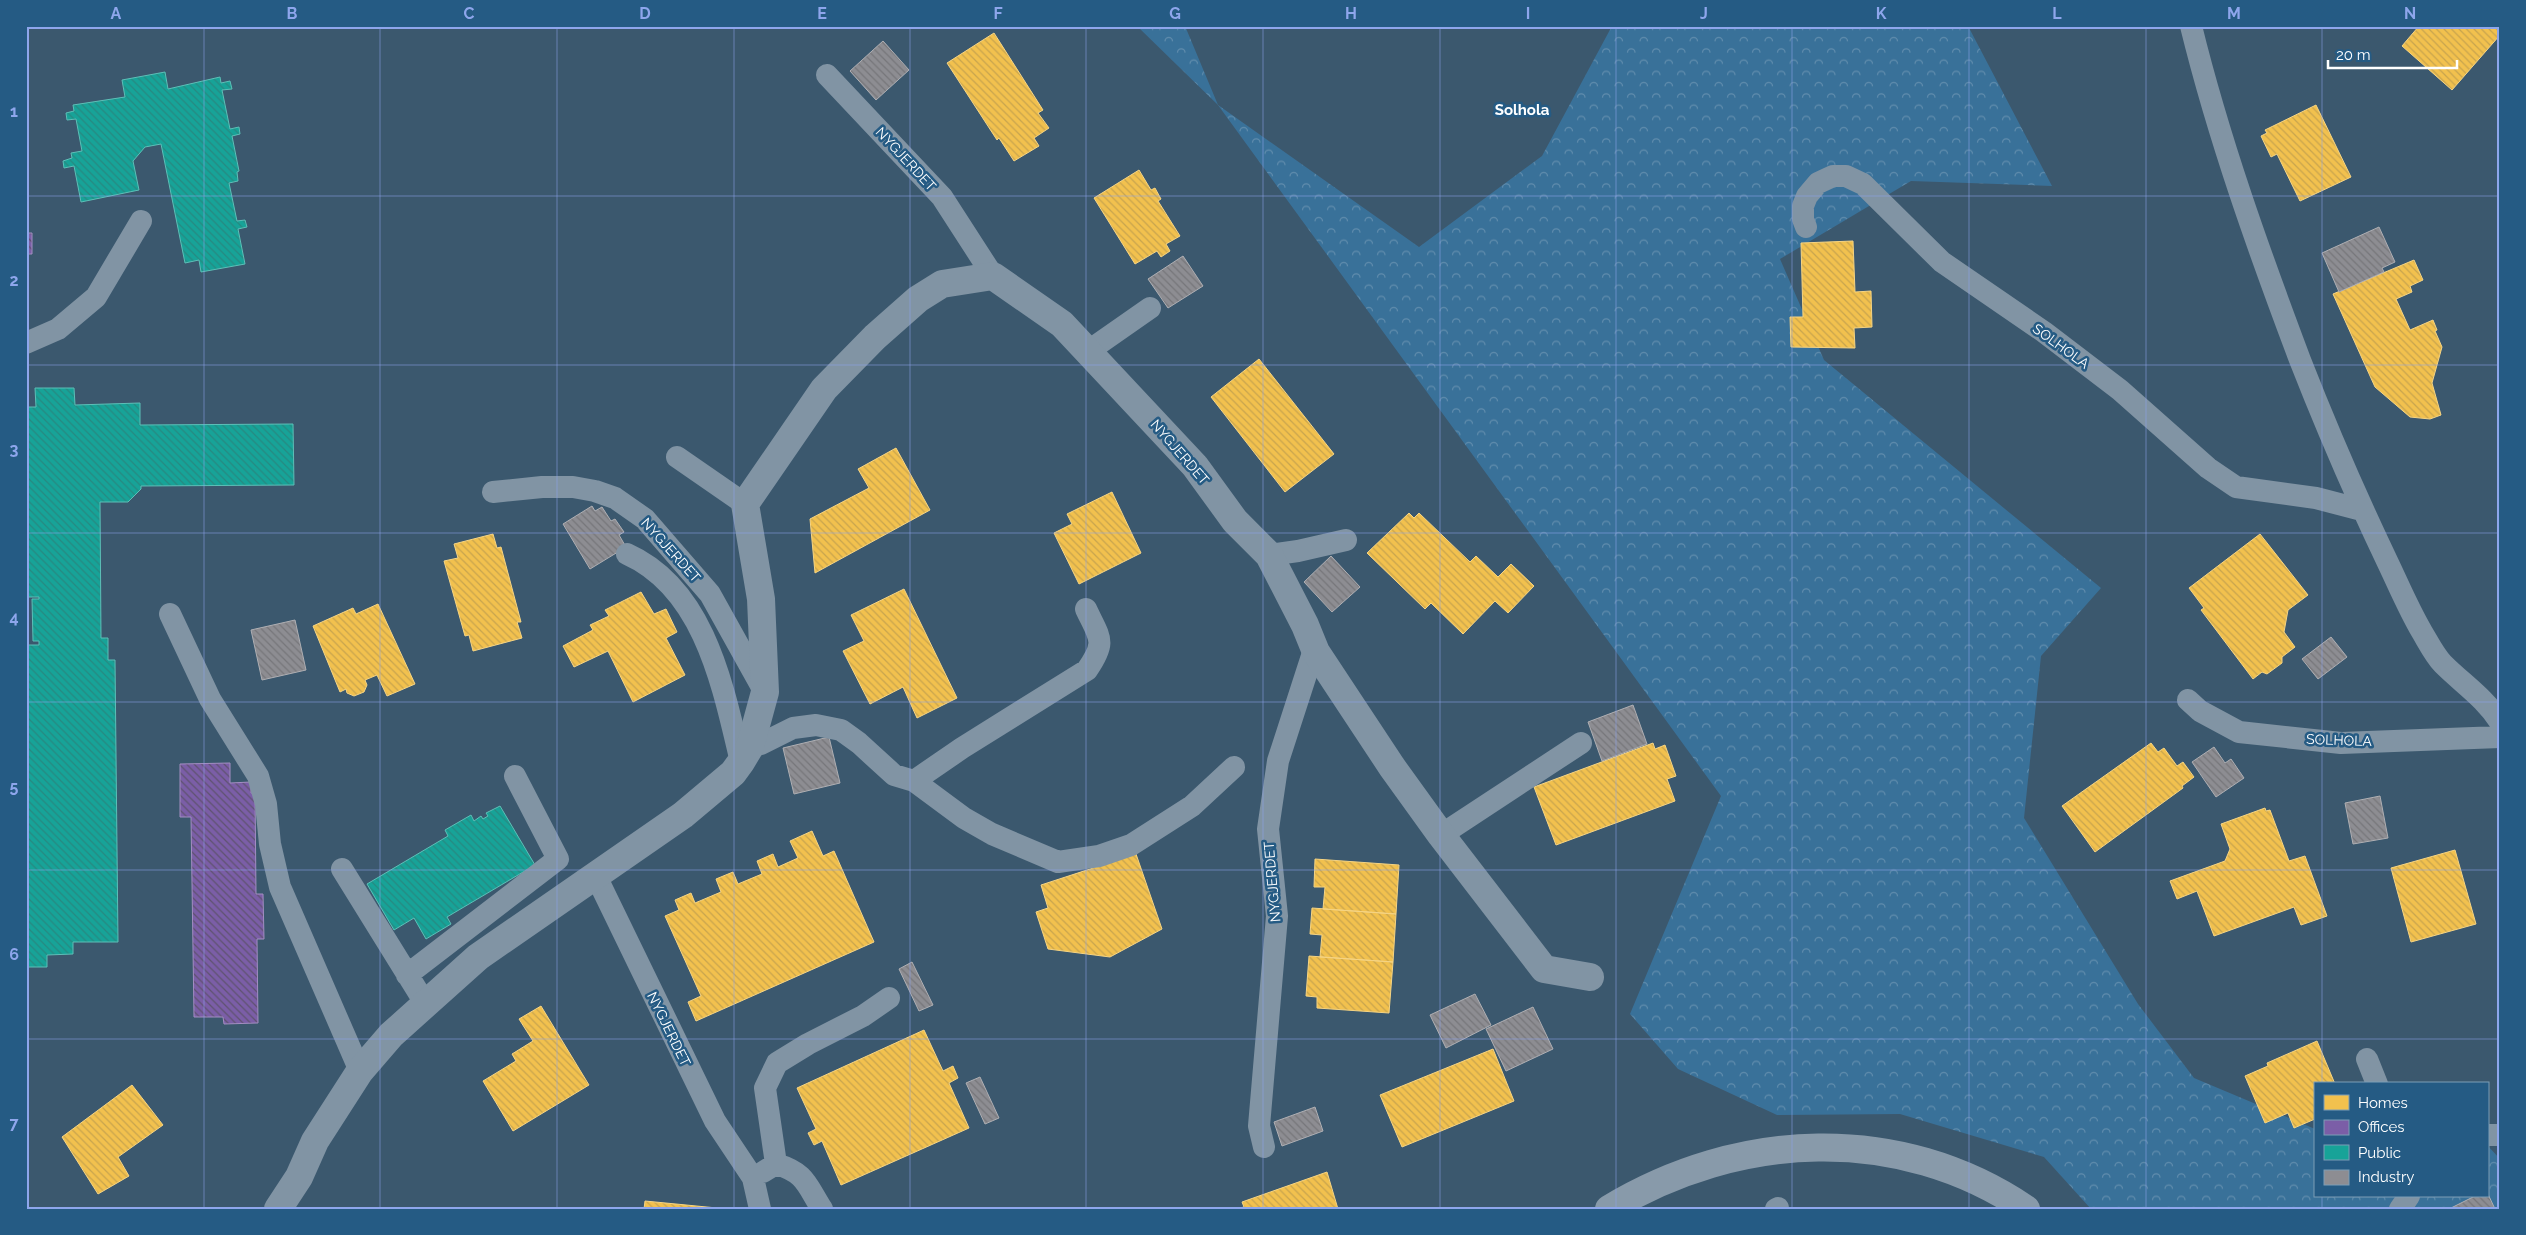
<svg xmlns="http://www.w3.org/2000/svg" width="2526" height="1235" font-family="Raleway,sans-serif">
	<defs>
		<pattern id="forest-crowns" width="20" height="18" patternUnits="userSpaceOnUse" patternTransform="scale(1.25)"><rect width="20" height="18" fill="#397199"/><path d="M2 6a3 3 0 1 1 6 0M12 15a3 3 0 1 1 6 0" fill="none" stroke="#618dad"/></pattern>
		<pattern id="homes-back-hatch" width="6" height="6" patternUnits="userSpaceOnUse" patternTransform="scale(1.25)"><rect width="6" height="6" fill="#f2c14e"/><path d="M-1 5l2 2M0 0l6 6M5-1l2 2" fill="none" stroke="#c8a44e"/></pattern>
		<pattern id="offices-back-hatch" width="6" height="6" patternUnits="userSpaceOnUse" patternTransform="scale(1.25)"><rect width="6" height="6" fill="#7b5ea7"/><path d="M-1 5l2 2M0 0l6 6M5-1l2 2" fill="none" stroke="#5f5370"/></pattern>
		<pattern id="public-back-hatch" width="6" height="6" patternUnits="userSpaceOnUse" patternTransform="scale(1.25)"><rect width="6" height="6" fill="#17a398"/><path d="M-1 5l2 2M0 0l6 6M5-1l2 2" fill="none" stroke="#278981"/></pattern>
		<pattern id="industry-back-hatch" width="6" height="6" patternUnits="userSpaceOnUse" patternTransform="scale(1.25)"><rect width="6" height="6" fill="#8d8d92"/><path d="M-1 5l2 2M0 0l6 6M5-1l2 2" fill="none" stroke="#76767a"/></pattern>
	</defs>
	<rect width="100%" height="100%" fill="#3b586e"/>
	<path fill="url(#forest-crowns)" d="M1137 26H1185L1218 105 1419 247 1542 156 1612 26H1968L2052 186 1911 181 1780 259 1824 360 2101 588 2041 656 2024 818 2138 1004 2194 1078 2315 1129V1196H2487V1145L2500 1159V1209H2091L2044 1157 1900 1114 1777 1115 1678 1069 1630 1014 1721 796 1218 105Z"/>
	<path fill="url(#homes-back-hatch)" stroke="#f6d483" d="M2419 26H2500V35L2452 90 2402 46Z
		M994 33 1043 110 1038 113 1049 128 1034 138 1039 146 1014 161 999 138 997 140 947 63Z
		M2316 105 2351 177 2300 201 2277 154 2271 157 2261 136 2267 133 2265 130Z
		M1139 170 1151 190 1155 188 1161 199 1158 201 1180 236 1166 244 1170 251 1161 257 1157 251 1135 264 1094 198Z
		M1853 241 1855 292 1871 291 1872 327 1854 328 1855 348 1791 347 1790 317H1803L1801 243Z
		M2414 260 2423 280 2410 286 2412 292 2396 299 2410 330 2433 320 2437 330 2435 331 2442 347 2432 383 2441 415 2430 419 2410 417 2375 387 2333 294Z
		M1259 359 1334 454 1285 492 1211 397Z
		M896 448 930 510 815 573 810 519 869 488 858 469Z
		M1112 492 1141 553 1079 584 1054 533 1072 524 1067 514Z
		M1409 513 1414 518 1419 513 1470 562 1476 556 1498 577 1511 564 1534 586 1508 613 1495 601 1463 634 1431 603 1425 609 1367 553Z
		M493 534 497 548 501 547 521 622H517L522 638 473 651 469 635 465 636 444 561 458 558 454 544Z
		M2260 534 2308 595 2288 610 2284 632 2295 647 2282 657V663L2267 674 2262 672 2253 679 2201 610 2204 608 2189 588Z
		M904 589 957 698 917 718 903 687 870 704 843 651 864 641 851 615Z
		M641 592 654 614 666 609 677 632 666 638 685 675 633 702 608 651 574 667 563 646 593 630 590 625 609 616 605 610Z
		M378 604 415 684 387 696 377 675 365 680 367 685 364 692 354 696 347 693 346 689 340 692 313 626 353 608 356 614Z
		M1653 743 1655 749 1665 745 1676 776 1667 779 1675 801 1556 845 1534 787Z
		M2151 743 2158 752 2164 748 2177 766 2183 762 2194 777 2182 786 2183 788 2095 852 2062 806Z
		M2265 808 2266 811 2270 810 2289 861 2305 856 2327 916 2301 925 2294 907 2214 936 2197 891 2177 899 2170 881 2225 861 2230 849 2221 824Z
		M812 831 823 856 834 851 874 942 696 1021 688 1002 701 996 665 916 679 910 675 900 691 893 695 903 721 892 716 879 733 872 738 884 762 874 757 861 773 854 778 867 798 858 790 841Z
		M2455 850 2476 924 2411 942 2391 868Z
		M1136 854 1162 929 1110 957 1048 949 1036 912 1048 908 1041 885Z
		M1315 859 1399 865 1396 914 1323 909 1325 887H1314Z
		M1312 908 1396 914 1393 962 1320 957 1322 935 1310 934Z
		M1309 956 1393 962 1389 1013 1317 1008V997L1306 996Z
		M541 1006 589 1085 513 1131 483 1081 516 1061 512 1054 533 1041 519 1019Z
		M924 1030 943 1071 953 1066 958 1078 949 1083 969 1128 841 1185 822 1141 814 1145 808 1133 816 1129 797 1088Z
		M2317 1041 2335 1084H2315V1119L2294 1128 2288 1113 2265 1123 2245 1076 2268 1066 2267 1063Z
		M1493 1049 1514 1101 1402 1147 1380 1095Z
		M132 1085 163 1125 118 1157 129 1176 98 1194 62 1137Z
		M1327 1172 1338 1209H1236L1244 1207 1242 1202Z
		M645 1201 717 1208 644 1209Z"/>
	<path fill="url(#offices-back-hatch)" stroke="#a38ec1" d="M26 233H32V254H26Z
		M230 763V783L251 782V793H255L256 894H263L264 939H257L258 1023 224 1024 223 1017H194L191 817H180V764Z"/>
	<path fill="url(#public-back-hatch)" stroke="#5dbfb7" d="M165 72 168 89 220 77 221 83 230 81 232 89 222 90 230 129 239 127 240 134 232 136 239 171 237 172 238 181 229 183 237 221 245 220 247 227 238 229 245 264 201 272 199 260 185 263 161 144 145 147 133 161 139 190 81 202 74 166 64 168 63 161 72 158 71 153 82 151 76 119 67 120 66 113 74 111 73 105 125 97 122 80Z
		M35 388H74L75 405 140 403V425L293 424 294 485 141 486V489L128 502H100L101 638H108V660H115L118 942H73V954L47 955V967H26V645H39V641H33L32 599H39V597H26V407H36Z
		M500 806 535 865 447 917 451 924 426 939 414 918 394 930 367 884 448 836 445 830 471 815 474 821 481 816 483 819 488 816 486 813Z"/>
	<path fill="url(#industry-back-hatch)" stroke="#afafb3" d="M883 41 909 70 876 100 850 71Z
		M2379 227 2395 262 2382 268 2384 272 2339 292 2322 253Z
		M1183 256 1203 286 1168 308 1148 279Z
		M592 506 595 511 602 507 611 521 615 519 624 532 619 535 626 547 590 569 563 524Z
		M1331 556 1360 587 1332 612 1304 582Z
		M295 620 306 670 262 680 251 630Z
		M2331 637 2347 657 2318 679 2302 659Z
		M1633 705 1647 744 1602 761 1588 722Z
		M829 737 840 783 794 794 783 748Z
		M2214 747 2225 763 2231 759 2244 778 2216 797 2192 762Z
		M2380 796 2388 838 2353 844 2345 803Z
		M912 962 933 1005 919 1011 899 969Z
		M1475 994 1491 1025 1446 1048 1430 1015Z
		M1533 1007 1553 1049 1506 1071 1486 1029Z
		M980 1077 999 1118 985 1124 966 1083Z
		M1315 1107 1323 1131 1282 1146 1274 1122Z
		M2487 1192 2495 1209H2449L2475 1196H2487Z"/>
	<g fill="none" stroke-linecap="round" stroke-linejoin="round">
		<path stroke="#8194a4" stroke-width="22" d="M2191 26C2219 140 2259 251 2300 360 2327 429 2356 496 2388 563 2399 586 2409 610 2422 632 2428 642 2435 656 2443 664 2463 684 2485 698 2500 722
			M827 75 942 197 993 276
			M1806 227 1803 219V206L1807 196 1818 183 1833 176H1846L1863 184 1942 262 2044 332 2120 390 2208 468 2236 487 2316 498 2362 510
			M26 343 58 329 96 297 141 221
			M1087 352 1150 308
			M677 457 745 504
			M493 492 542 487H573L595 491 615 498 645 519 710 594 764 691
			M627 554C705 589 723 687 741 762
			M1269 555 1298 551 1346 540
			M170 614 210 699 258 776 266 804 270 844 280 887 360 1071
			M2188 700 2200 711 2239 732 2341 743 2500 737
			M750 747 761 744 793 728 816 725 841 730 859 743 894 775 914 781 964 818 992 834 1058 862 1099 856 1131 845 1192 806 1234 767
			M914 781 962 748 1087 670C1107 641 1100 639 1086 609
			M1441 835 1581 743
			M342 869 425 1003
			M595 874 715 1121 753 1178 760 1209
			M407 975 558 859 515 776
			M2367 1059 2377 1084
			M2487 1135H2500
			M1264 1147 1259 1126 1277 916 1268 829 1278 761 1312 656 1316 652
			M776 1164 765 1088 777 1063 808 1044 863 1016 889 998
			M763 1172 776 1164C806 1173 806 1184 822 1209
			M1776 1209 1778 1208
			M2400 1209 2409 1196"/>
		<path stroke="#8194a4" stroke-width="28" d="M278 1209 299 1177 315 1141 360 1071 391 1035 478 957 683 815 733 773 741 762 750 747 765 692 761 599 745 504 824 389 875 337 918 299 942 284 993 276 1062 324 1195 466 1235 521 1269 555 1305 625 1316 652 1392 767 1441 835 1544 969 1590 977"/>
		<path stroke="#889aaa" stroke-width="28" d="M1609 1209C1738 1131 1899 1123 2026 1209"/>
	</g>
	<path fill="none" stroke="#8ea6ec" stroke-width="1" stroke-opacity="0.55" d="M204 26V1209M380 26V1209M557 26V1209M734 26V1209M910 26V1209M1086 26V1209M1263 26V1209M1440 26V1209M1616 26V1209M1792 26V1209M1969 26V1209M2146 26V1209M2322 26V1084M26 196H2500M26 365H2500M26 533H2500M26 702H2500M26 870H2500M26 1039H2500M2322 1196V1209"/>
	<g text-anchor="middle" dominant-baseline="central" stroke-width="5" stroke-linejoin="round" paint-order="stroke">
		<g font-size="14" fill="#fff" stroke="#255b84">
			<text transform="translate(906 159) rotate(47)">NYGJERDET</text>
			<text transform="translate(2061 346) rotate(36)">SOLHOLA</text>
			<text transform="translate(1180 452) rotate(49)">NYGJERDET</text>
			<text transform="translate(671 550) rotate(48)">NYGJERDET</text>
			<text transform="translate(2339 740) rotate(2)">SOLHOLA</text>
			<text transform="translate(1272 882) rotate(-95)">NYGJERDET</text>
			<text transform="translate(669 1029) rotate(64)">NYGJERDET</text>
		</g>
		<g font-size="15" font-weight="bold" fill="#fff" stroke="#255b84">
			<text x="1522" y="110">Solhola</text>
		</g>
	</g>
	<rect width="2526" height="1235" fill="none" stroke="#255b84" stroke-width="55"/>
	<rect x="2314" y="1082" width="175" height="115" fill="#255b84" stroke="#7c9db5"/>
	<rect x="2324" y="1095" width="25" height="15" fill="#f2c14e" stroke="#7c9db5"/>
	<text x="2358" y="1108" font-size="15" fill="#ffffff">Homes</text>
	<rect x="2324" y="1120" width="25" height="15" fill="#7b5ea7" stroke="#7c9db5"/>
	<text x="2358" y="1132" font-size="15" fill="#ffffff">Offices</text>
	<rect x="2324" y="1145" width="25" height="15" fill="#17a398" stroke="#7c9db5"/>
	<text x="2358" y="1158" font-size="15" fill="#ffffff">Public</text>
	<rect x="2324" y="1170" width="25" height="15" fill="#8d8d92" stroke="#7c9db5"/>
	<text x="2358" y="1182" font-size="15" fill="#ffffff">Industry</text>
	<path d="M2328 60v8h129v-8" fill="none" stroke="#ffffff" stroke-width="2.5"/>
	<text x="2336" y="60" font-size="15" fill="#ffffff" stroke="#255b84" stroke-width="4" paint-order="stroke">20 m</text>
	<rect x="28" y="28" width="2470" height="1180" fill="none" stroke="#8ea6ec" stroke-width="2"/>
	<g font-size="16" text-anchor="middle" font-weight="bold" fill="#8ea6ec">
		<text x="116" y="19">A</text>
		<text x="292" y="19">B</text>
		<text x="469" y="19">C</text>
		<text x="645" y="19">D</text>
		<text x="822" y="19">E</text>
		<text x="998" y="19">F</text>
		<text x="1175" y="19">G</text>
		<text x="1351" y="19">H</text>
		<text x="1528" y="19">I</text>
		<text x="1704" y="19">J</text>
		<text x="1881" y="19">K</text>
		<text x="2057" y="19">L</text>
		<text x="2234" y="19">M</text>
		<text x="2410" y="19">N</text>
		<text x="14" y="117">1</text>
		<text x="14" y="286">2</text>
		<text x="14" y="455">3</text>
		<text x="14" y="623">4</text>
		<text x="14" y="792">5</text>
		<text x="14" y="960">6</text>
		<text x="14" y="1129">7</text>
	</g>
</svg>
